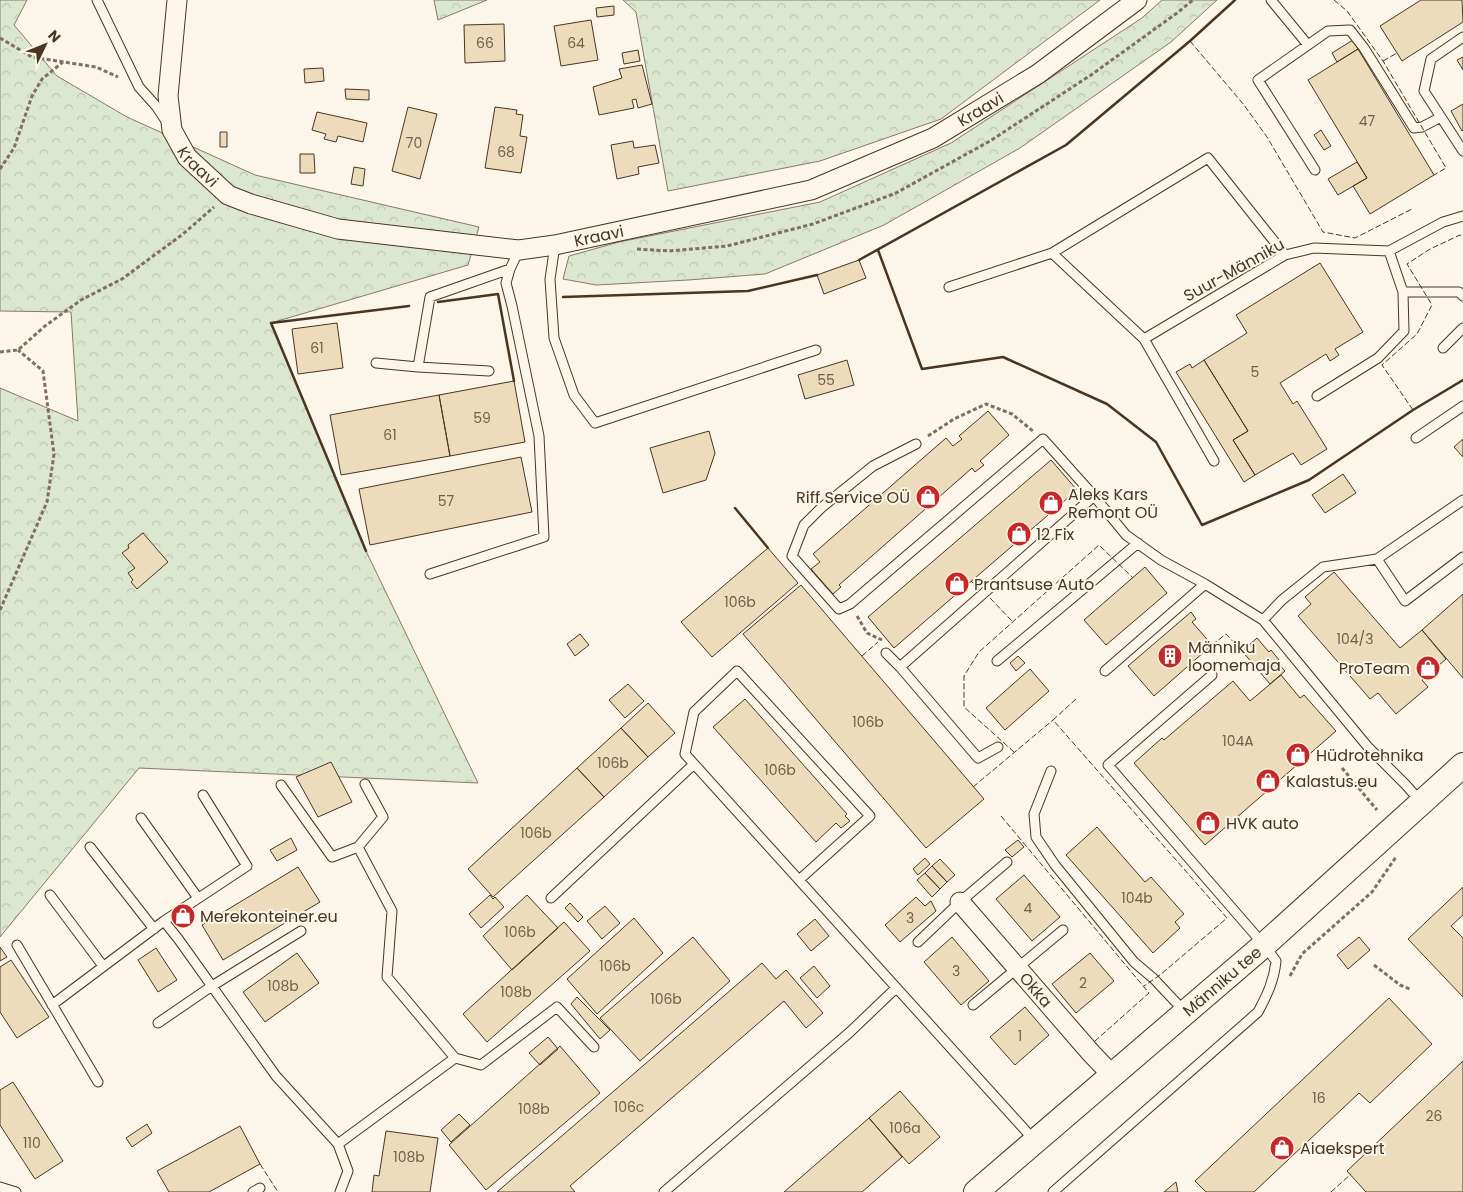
<svg xmlns="http://www.w3.org/2000/svg" width="1463" height="1192" font-family="Poppins,sans-serif">
	<defs>
		<pattern id="forest-crowns" width="20" height="18" patternUnits="userSpaceOnUse" patternTransform="scale(1.25)"><rect width="20" height="18" fill="#dce7d0"/><path d="M2 6a3 3 0 1 1 6 0M12 15a3 3 0 1 1 6 0" fill="none" stroke="#bec7b2"/></pattern>
	</defs>
	<rect width="100%" height="100%" fill="#fbf6e9"/>
	<path fill="url(#forest-crowns)" stroke="#887966" d="M0 0H27L14 25 57 76 127 117 255 175 479 227 468 265 271 323 366 551 478 783 139 768 0 937V388L78 421 71 312 0 311Z
		M434 0H487L438 20Z
		M623 0H1100L941 119 820 161 668 191 636 12Z
		M1162 0H1217L1171 42 1020 148 884 225 765 274 688 280 596 285 563 279 569 256 619 242 820 202 951 143 1142 18Z"/>
	<path fill="#ecdcbc" stroke="#4a3520" d="M1421 0H1462L1463 22 1402 61 1380 26Z
		M614 6V15L597 17 596 8Z
		M591 20 598 60 561 66 554 26Z
		M504 24 505 61 465 63 464 25Z
		M1353 40 1358 49 1337 62 1332 53Z
		M1358 49 1434 175 1370 214 1353 186 1367 178 1308 80Z
		M638 50 640 61 624 64 622 53Z
		M1463 57V70L1457 60Z
		M642 65 652 104 638 108 636 99 632 100 634 108 599 115 593 87 622 78 619 69Z
		M323 68 324 81 305 83 304 69Z
		M345 89 369 90V100L346 99Z
		M1463 104V130L1462 131 1451 111Z
		M408 107 437 114 420 179 392 171Z
		M495 107 517 110 516 114 523 115 520 136 527 137 521 173 485 168Z
		M317 112 367 123 363 142 338 136 336 142 324 139 326 134 312 130Z
		M1321 130 1331 146 1324 150 1314 135Z
		M220 132H227V147H220Z
		M633 141 634 148 655 145 659 163 638 167 639 174 617 179 611 145Z
		M300 154H314L315 173H300Z
		M1357 162 1367 178 1338 195 1328 179Z
		M354 167 365 169 363 186 351 184Z
		M859 260 866 278 824 294 817 275Z
		M1320 263 1363 332 1335 349 1339 355 1330 361 1326 354 1280 383 1293 404 1297 401 1327 449 1301 465 1293 453 1255 475 1233 440 1248 431 1204 360 1247 333 1236 315Z
		M337 323 343 368 298 374 292 329Z
		M847 360 854 385 805 399 798 375Z
		M1204 360 1248 431 1233 440 1255 475 1244 482 1176 372 1190 364 1192 368Z
		M514 381 525 442 450 456 439 395Z
		M439 395 450 456 341 475 330 415Z
		M988 411 1009 435 980 461 984 465 975 472 972 468 839 585 841 587 833 594 811 569 820 562 813 554 946 438 953 446 962 439 959 436Z
		M709 431 715 453 706 480 663 493 650 448Z
		M1463 439V457L1454 447Z
		M521 457 532 512 370 545 359 489Z
		M1051 460 1077 490 894 648 868 617Z
		M1343 474 1356 493 1325 513 1312 495Z
		M143 533 168 562 137 589 131 582 133 580 128 573 135 568 122 553 129 548 128 545Z
		M768 548 798 583 712 657 681 622Z
		M1145 567 1167 593 1106 645 1084 620Z
		M1334 572 1400 648 1422 630 1446 659 1422 680 1428 687 1396 714 1378 693 1370 699 1298 616 1311 604 1305 597Z
		M801 585 984 799 926 848 743 634Z
		M1463 594V678L1422 630Z
		M1191 612 1196 619 1192 622 1212 645 1154 696 1128 666Z
		M580 634 589 645 575 656 567 644Z
		M1257 638 1269 652 1271 650 1279 660 1277 662 1285 671 1270 684 1242 651Z
		M1018 656 1025 663 1016 671 1010 663Z
		M1030 669 1049 691 1005 730 986 708Z
		M1281 675 1300 698 1304 695 1336 731 1205 845 1134 763 1162 738 1164 740 1233 681 1250 701Z
		M628 684 644 701 625 718 609 700Z
		M745 699 847 814 845 816 850 821 841 828 836 823 816 842 713 727Z
		M648 703 675 733 648 757 621 728Z
		M621 728 648 757 604 797 577 768Z
		M331 762 352 802 318 817 296 777Z
		M577 768 604 797 493 897 468 869Z
		M1097 827 1145 882 1151 877 1184 914 1175 922 1180 928 1153 953 1066 855Z
		M291 838 297 850 277 861 270 850Z
		M1018 840 1024 847 1012 857 1005 850Z
		M925 858 930 864 918 875 913 869Z
		M940 859 955 875 947 882 932 866Z
		M932 866 947 882 940 889 925 873Z
		M298 867 320 902 223 960 202 925Z
		M925 873 940 889 932 897 917 880Z
		M1024 875 1060 917 1032 941 996 899Z
		M1463 887V915L1451 926 1463 938V997L1408 939Z
		M490 895 493 899 495 897 504 907 481 928 469 914Z
		M527 895 558 928 512 970 483 936Z
		M916 897 925 906 931 901 936 911 900 942 885 925Z
		M570 903 583 917 578 922 565 908Z
		M605 906 620 923 602 939 587 921Z
		M634 918 663 953 597 1014 567 979Z
		M815 919 829 936 811 951 797 934Z
		M564 922 590 951 487 1042 463 1014Z
		M693 937 730 981 640 1061 600 1018Z
		M952 937 989 981 961 1005 924 962Z
		M1359 937 1370 950 1348 969 1337 955Z
		M0 947 7 957 0 961Z
		M156 948 177 980 158 992 138 960Z
		M297 953 319 983 265 1022 243 992Z
		M1090 953 1114 981 1076 1013 1052 984Z
		M11 960 49 1017 17 1038 0 1012V967Z
		M762 963 776 979 786 970 823 1013 806 1028 784 1001 570 1186 575 1192H497Z
		M814 966 830 986 817 998 800 978Z
		M577 997 610 1030 600 1039 571 1004Z
		M1389 998 1432 1044 1370 1103 1359 1093 1254 1192H1206L1195 1181Z
		M1025 1007 1049 1035 1015 1065 990 1037Z
		M548 1037 558 1049 540 1065 529 1053Z
		M560 1046 600 1093 486 1190 449 1145Z
		M1463 1061V1192H1366L1347 1171Z
		M13 1082 63 1161 35 1179 0 1125V1090Z
		M900 1091 940 1137 909 1164 869 1118Z
		M459 1114 470 1125 451 1142 441 1130Z
		M869 1118 902 1157 862 1192H784Z
		M147 1124 152 1133 132 1147 126 1138Z
		M240 1126 260 1164 209 1192H169L157 1171Z
		M386 1131 438 1138 430 1192H372L374 1175 379 1176Z
		M1176 1182 1178 1192H1164Z"/>
	<g fill="none" stroke-linecap="round" stroke-linejoin="round">
		<defs>
			<path id="service" d="M97 0 139 87 156 106 166 121
				M1271 0 1308 45
				M1463 37 1431 59 1424 91 1463 151
				M1315 170 1258 80 1328 31 1350 30 1364 48 1414 128 1422 127 1441 117
				M555 245 550 279 554 338 574 395 595 423 816 350
				M1052 253 1144 339 1285 255 1314 248 1389 251 1443 222 1463 216
				M949 287 1052 253 1208 158 1285 255
				M1403 292H1459L1463 296
				M1144 339 1214 461
				M1443 348 1463 328
				M376 363 418 367 489 371
				M418 367 430 297 510 269
				M1317 396 1378 358 1404 331 1403 292 1389 251
				M1416 438 1463 406
				M916 444 873 466 821 508 804 525 792 556 839 609 850 604 1043 439 1094 496
				M1377 559 1405 601 1463 557
				M430 574 544 537 539 436 512 306 506 283 510 269 519 250
				M1263 620 1282 600 1323 567 1377 559 1463 500
				M886 653 900 667 978 758 998 747
				M997 661 1138 543
				M900 667 1094 496 1126 535 1161 560 1205 584 1263 620 1368 747 1405 784 1422 803
				M1105 671 1205 584
				M1051 771 1034 814 1036 837 1055 865 1134 962 1154 979 1185 1012
				M281 785 332 857 358 847 383 817 365 784
				M141 818 198 898
				M90 847 154 929
				M799 880 870 816 737 671 694 712 685 754 1035 1141
				M50 895 103 966
				M551 898 694 764
				M164 921 179 940 276 1076 338 1144 348 1171 340 1192
				M918 942 960 902 1007 862
				M17 945 98 1082
				M52 1005 164 921 247 866 203 795
				M973 1005 1063 930
				M158 1023 212 986 301 931
				M455 1058 481 1065 557 1007 594 1047
				M338 1144 455 1058 387 977 392 911 358 847
				M0 1187 16 1192
				M253 1192 260 1188
				M664 1192 850 1032 896 988
				M1053 1192 1258 1012C1267 995 1274 981 1276 961L1264 945 1108 765 1212 675"/>
			<g id="minor">
				<path id="s1" d="M177 0 168 96 172 130 187 157 228 195 251 204 338 229 519 250 555 245 811 190 933 138 1038 74 1137 0"/>
				<path id="s2" d="M960 902 1091 1053 1112 1075"/>
			</g>
			<g id="tertiary">
				<path id="s3" d="M976 1192 1264 945 1463 765"/>
			</g>
		</defs>
		<use href="#service" stroke="#4a3520" stroke-width="11"/>
		<use href="#minor" stroke="#4a3520" stroke-width="21"/>
		<use href="#tertiary" stroke="#4a3520" stroke-width="26"/>
		<path stroke="#7f6f5c" stroke-width="3" stroke-dasharray="4 2.5" stroke-linecap="butt" d="M0 38 32 57 96 67 118 77
			M0 169 14 148 32 96 42 79 63 62
			M637 249 669 251 727 246 813 224 896 193 990 141 1091 75 1177 13 1193 0
			M0 352 18 350 45 326 81 300 122 279 183 234 214 207
			M928 436 954 419 986 404 1012 414 1033 431
			M0 610 47 502 54 454 43 371 18 350
			M857 616 867 633 882 640
			M1342 768 1377 810
			M1374 965 1400 985 1410 989
			M1290 976 1302 954 1372 892 1396 857"/>
		<use href="#service" stroke="#fbf6e9" stroke-width="9"/>
		<use href="#minor" stroke="#fbf6e9" stroke-width="19"/>
		<use href="#tertiary" stroke="#fbf6e9" stroke-width="24"/>
		<path stroke="#4a3520" stroke-width="1" stroke-dasharray="6 2.5" stroke-linecap="butt" d="M1334 0 1347 11 1383 61 1446 168 1434 175
			M1190 41 1244 105 1267 137 1323 232 1355 238 1412 209
			M1383 61 1397 53
			M1413 410 1382 365 1417 334 1432 305 1407 264 1430 249 1460 235 1463 237
			M971 581 979 588
			M990 598 1013 622
			M1212 645 1226 634 1242 651
			M862 656 878 642
			M1076 699 1053 720 1227 918 1160 975 1144 986
			M1014 752 964 707V676L979 652 1099 545 1133 578
			M973 787 1053 720
			M1001 816 1149 993 1095 1041
			M260 1164 278 1192
			M1331 1192 1351 1174"/>
		<path stroke="#4a3520" stroke-width="2.5" d="M878 250 922 369 1003 357 1107 404 1156 442 1202 525 1309 480 1413 410 1463 380
			M859 260 1066 145 1190 41 1235 0
			M563 297 748 291 817 275
			M438 302 498 294 514 381
			M735 508 768 548
			M366 551 271 323 409 306"/>
	</g>
	<defs>
		<symbol id="shop-disc" viewBox="-11 -11 22 22"><circle r="9.5" fill="#c62828" stroke="#fbf6e9"/><path d="M-5-2.5h2.3a2.7 3.5 0 0 1 5.4 0H5L5.5 6h-11ZM-1.5-2.5h3a1.5 2.3 0 0 0-3 0Z" fill="#fff"/></symbol>
		<symbol id="building-disc" viewBox="-11 -11 22 22"><circle r="9.5" fill="#c62828" stroke="#fbf6e9"/><path d="M-4-6H4V6H1V3H-1V6H-4ZM-2.5-4.3h1.7v1.8h-1.7ZM.8-4.3h1.7v1.8H.8ZM-2.5-1h1.7V.8h-1.7ZM.8-1h1.7V.8H.8Z" fill="#fff"/></symbol>
	</defs>
	<g fill-rule="evenodd">
		<use href="#shop-disc" x="914" y="483" width="28" height="28"/>
		<use href="#shop-disc" x="1037" y="489" width="28" height="28"/>
		<use href="#shop-disc" x="1005" y="520" width="28" height="28"/>
		<use href="#shop-disc" x="943" y="570" width="28" height="28"/>
		<use href="#building-disc" x="1156" y="642" width="28" height="28"/>
		<use href="#shop-disc" x="1414" y="654" width="28" height="28"/>
		<use href="#shop-disc" x="1284" y="741" width="28" height="28"/>
		<use href="#shop-disc" x="1254" y="767" width="28" height="28"/>
		<use href="#shop-disc" x="1194" y="809" width="28" height="28"/>
		<use href="#shop-disc" x="169" y="902" width="28" height="28"/>
		<use href="#shop-disc" x="1268" y="1134" width="28" height="28"/>
	</g>
	<g text-anchor="middle" dominant-baseline="central" stroke-width="4" stroke-linejoin="round" paint-order="stroke">
		<g font-size="14" fill="#725f47">
			<text x="485" y="43">66</text>
			<text x="576" y="43">64</text>
			<text x="1367" y="121">47</text>
			<text x="414" y="143">70</text>
			<text x="506" y="152">68</text>
			<text x="317" y="348">61</text>
			<text x="1255" y="372">5</text>
			<text x="826" y="380">55</text>
			<text x="482" y="418">59</text>
			<text x="390" y="435">61</text>
			<text x="446" y="501">57</text>
			<text x="740" y="602">106b</text>
			<text x="1355" y="639">104/3</text>
			<text x="868" y="722">106b</text>
			<text x="1238" y="741">104A</text>
			<text x="613" y="763">106b</text>
			<text x="780" y="770">106b</text>
			<text x="536" y="833">106b</text>
			<text x="1137" y="898">104b</text>
			<text x="1028" y="908">4</text>
			<text x="910" y="918">3</text>
			<text x="520" y="932">106b</text>
			<text x="615" y="966">106b</text>
			<text x="956" y="971">3</text>
			<text x="1083" y="983">2</text>
			<text x="283" y="986">108b</text>
			<text x="516" y="992">108b</text>
			<text x="666" y="999">106b</text>
			<text x="1020" y="1036">1</text>
			<text x="1319" y="1098">16</text>
			<text x="629" y="1107">106c</text>
			<text x="534" y="1109">108b</text>
			<text x="1434" y="1116">26</text>
			<text x="905" y="1128">106a</text>
			<text x="32" y="1143">110</text>
			<text x="409" y="1157">108b</text>
		</g>
		<g font-size="16" fill="#4a3520" stroke="#fbf6e9">
			<text stroke="none"><textPath href="#s1" startOffset="1001">Kraavi</textPath></text>
			<text stroke="none"><textPath href="#s1" startOffset="176">Kraavi</textPath></text>
			<text stroke="none"><textPath href="#s1" startOffset="596">Kraavi</textPath></text>
			<text transform="translate(1234 270) rotate(-29)">Suur-Männiku</text>
			<text stroke="none"><textPath href="#s3" startOffset="324">Männiku tee</textPath></text>
			<text stroke="none"><textPath href="#s2" startOffset="116">Okka</textPath></text>
		</g>
		<g font-size="16" fill="#4a3520" stroke="#fbf6e9" text-anchor="start">
			<text x="1068" y="494">Aleks Kars<tspan x="1068" dy="18">Remont OÜ</tspan></text>
			<text x="910" y="497" text-anchor="end">Riff Service OÜ</text>
			<text x="1036" y="534">12 Fix</text>
			<text x="974" y="584">Prantsuse Auto</text>
			<text x="1188" y="647">Männiku<tspan x="1188" dy="18">loomemaja</tspan></text>
			<text x="1410" y="668" text-anchor="end">ProTeam</text>
			<text x="1316" y="755">Hüdrotehnika</text>
			<text x="1286" y="781">Kalastus.eu</text>
			<text x="1226" y="823">HVK auto</text>
			<text x="200" y="916">Merekonteiner.eu</text>
			<text x="1300" y="1148">Aiaekspert</text>
		</g>
	</g>
	<g transform="translate(45 45) rotate(47)" stroke="#fbf6e9" stroke-width="4" paint-order="stroke">
	<path d="M0-4L9 19L0 12L-9 19Z" fill="#4a3520"/>
	<text y="-8" font-size="14" font-weight="bold" text-anchor="middle" fill="#4a3520">N</text>
	</g>
</svg>
